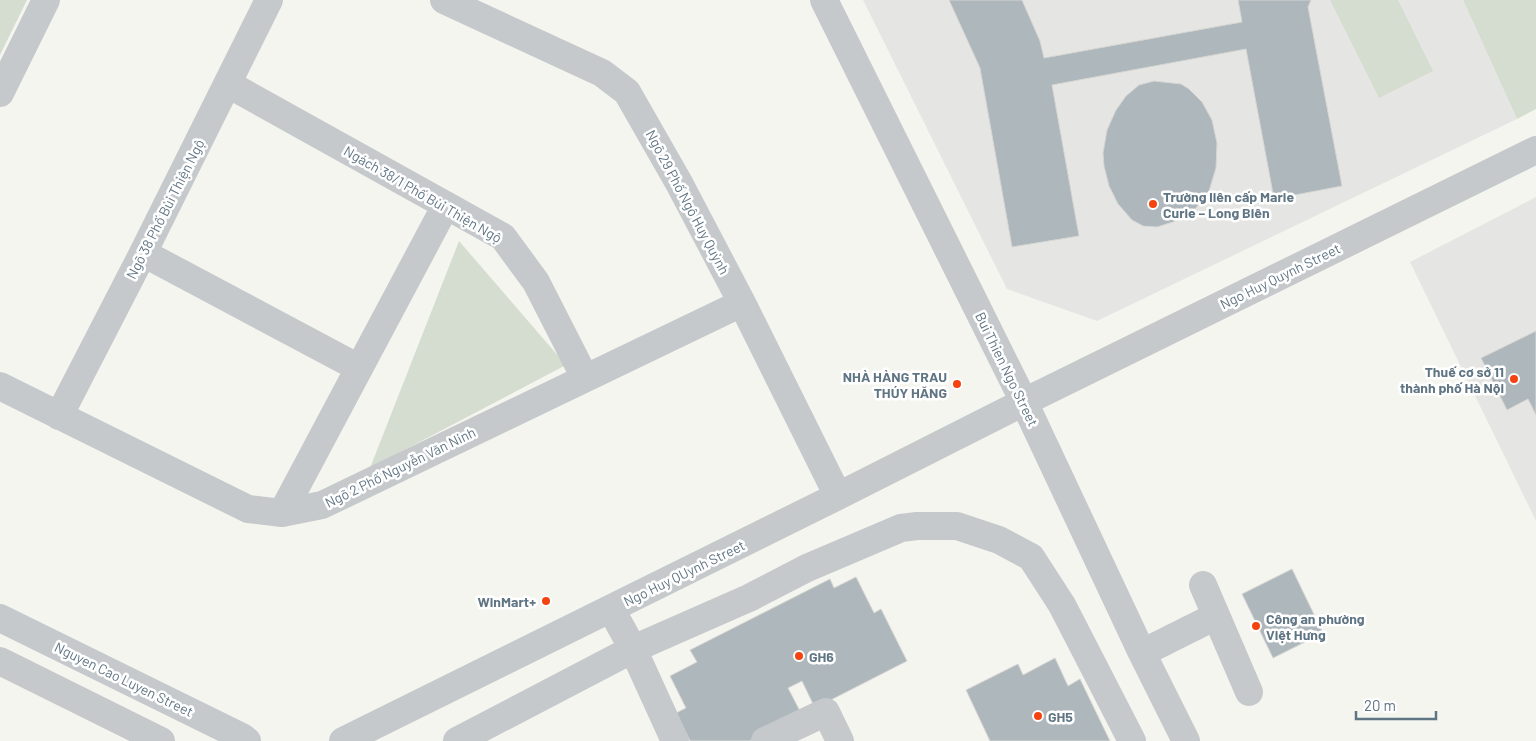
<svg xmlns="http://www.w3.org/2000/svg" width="1536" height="741" font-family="Barlow,sans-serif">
	<rect width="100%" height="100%" fill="#f5f5f0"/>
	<path fill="#e5e6e3" d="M863 0H1463L1517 119 1097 321 1007 289Z
		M1536 197V521L1410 262Z"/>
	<path fill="#d5ddd0" d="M0 0H27L0 55Z
		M1330 0H1398L1433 71 1379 98Z
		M1463 0H1536V109L1517 119Z
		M459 241 566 365 370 468Z"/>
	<path fill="#aeb7bb" stroke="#d6d6d3" d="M949 0H1022L1040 41 1044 58 1242 22 1238 0H1311L1308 7 1342 186 1274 199 1246 49 1052 85 1079 236 1012 247 980 68Z
		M1154 81 1181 84 1189 89 1202 102 1212 120 1217 143 1216 168 1209 191 1196 208 1173 222 1157 227 1143 226 1132 220 1118 204 1109 186 1104 166 1103 153 1107 130 1116 110 1126 96 1139 85Z
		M1536 331V415L1528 399 1507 410 1481 358Z
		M1292 569 1323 633 1273 658 1242 594Z
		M856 577 874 613 881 609 907 661 815 708 802 681 788 688 802 715 750 741H690L676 713 686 708 670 676 697 662 690 650 830 579 834 588Z
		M1055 658 1068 686 1080 679 1110 741H990L966 690 1018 664 1023 675Z"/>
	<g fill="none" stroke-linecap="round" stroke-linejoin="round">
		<path stroke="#c6c9cc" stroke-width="28" d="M444 0 602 73 627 92 679 183 742 303 838 496
			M824 0 1024 402 1142 653 1186 741
			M228 84 503 237 536 282 585 378
			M0 93 46 0
			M143 253 359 368
			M0 386 248 509 282 513 322 505 742 303
			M59 416 143 253 269 0
			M282 513 446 205
			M1203 585 1249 692
			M611 609 633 649 675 741
			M0 618 242 737 247 741
			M1142 653 1216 616
			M0 661 161 741
			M343 741 838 496 1024 402 1536 150
			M457 741 633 649 749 598 807 568 901 528 917 526H957L999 540 1031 557 1062 605 1132 741
			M765 741 826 712 840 741"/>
	</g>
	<g fill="#f44310" stroke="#fff" stroke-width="2">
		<circle cx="1153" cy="204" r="5"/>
		<circle cx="1514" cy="379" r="5"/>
		<circle cx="957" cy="384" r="5"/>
		<circle cx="546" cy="601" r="5"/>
		<circle cx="1256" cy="626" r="5"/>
		<circle cx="799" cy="656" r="5"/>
		<circle cx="1038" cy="716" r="5"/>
	</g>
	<g text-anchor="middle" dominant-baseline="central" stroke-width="5" stroke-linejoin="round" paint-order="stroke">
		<g font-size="14" fill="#607584" stroke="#fff">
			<text transform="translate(423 194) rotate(30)">Ngách 38/1 Phố Bùi Thiện Ngộ</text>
			<text transform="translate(688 202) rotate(62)">Ngõ 29 Phố Ngô Huy Quỳnh</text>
			<text transform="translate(165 209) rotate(-63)">Ngõ 38 Phố Bùi Thiện Ngộ</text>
			<text transform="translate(1280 276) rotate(-26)">Ngo Huy Quynh Street</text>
			<text transform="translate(1007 369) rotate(64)">Bui Thien Ngo Street</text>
			<text transform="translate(400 467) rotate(-26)">Ngõ 2 Phố Nguyễn Văn Ninh</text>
			<text transform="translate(684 573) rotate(-26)">Ngo Huy QUynh Street</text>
			<text transform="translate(124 679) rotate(26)">Nguyen Cao Luyen Street</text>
		</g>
		<g font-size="14" font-weight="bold" fill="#607584" stroke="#fff" text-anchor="start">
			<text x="1163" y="196">Trường liên cấp Marie<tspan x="1163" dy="16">Curie – Long Biên</tspan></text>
			<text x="1504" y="371" text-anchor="end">Thuế cơ sở 11<tspan x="1504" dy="16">thành phố Hà Nội</tspan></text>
			<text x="947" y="376" text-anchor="end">NHÀ HÀNG TRAU<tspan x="947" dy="16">THÚY HĂNG</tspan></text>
			<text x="536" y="601" text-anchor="end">WinMart+</text>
			<text x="1266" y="618">Công an phường<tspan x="1266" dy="16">Việt Hưng</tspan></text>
			<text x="809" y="656">GH6</text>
			<text x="1048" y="716">GH5</text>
		</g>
	</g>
	<path d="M1356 711v8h80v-8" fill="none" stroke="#607584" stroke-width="2.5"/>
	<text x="1364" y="711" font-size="15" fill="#607584" stroke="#ffffff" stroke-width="4" paint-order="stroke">20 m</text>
</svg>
